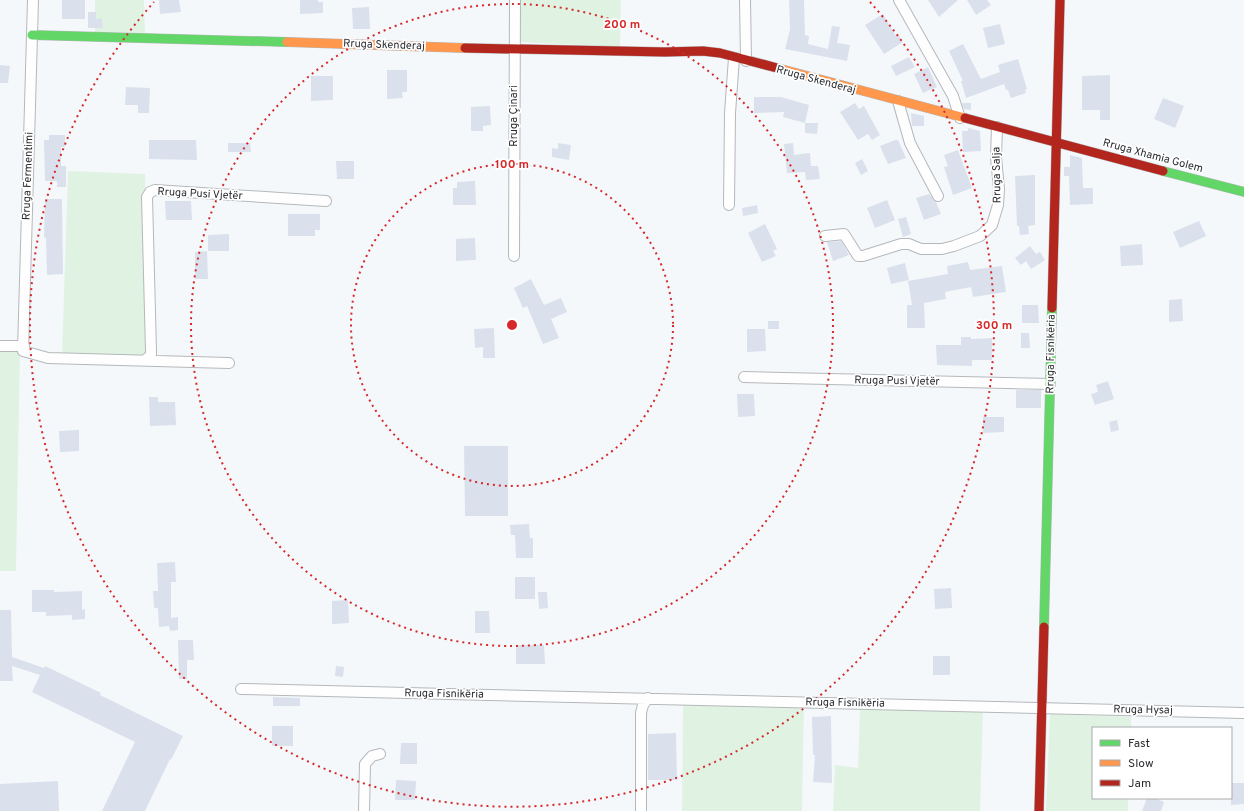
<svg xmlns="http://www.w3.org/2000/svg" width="1244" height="811" font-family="Overpass,sans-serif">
	<rect width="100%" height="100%" fill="#f5f8fb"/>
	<path fill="#e0f3e3" d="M95 0H144L145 33 95 32Z
		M518 0H621L620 47 517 42Z
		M68 171 145 174 148 347 146 355 142 357 62 355Z
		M0 351H20L16 571H0Z
		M683 705 804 707 802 811H682Z
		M860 709 983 710 980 811H833L835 765 858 768Z
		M1050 714 1131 717V728H1093V798H1128V811H1046Z"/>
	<path fill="#dae1ec" d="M62 0H85V19H62Z
		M159 0H179L181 12 160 14Z
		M300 0H318V2H323V13L300 14Z
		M789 0H804L805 35 809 36 808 44 828 49 832 26 840 27 837 43 850 45 847 61 785 49 790 29Z
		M928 0H958L939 17Z
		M967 0H987L991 5 976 15Z
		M369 7 370 29H353L352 8Z
		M88 12H96V19L102 18 103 28H88Z
		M883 14 896 36 898 34 903 42 884 54 865 25Z
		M1000 24 1005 44 988 48 983 28Z
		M963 44 981 79 1000 72 998 65 1018 59 1027 89 1025 90 1026 93 1011 98 1008 90H1006L1004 84 966 98 961 81H963L949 51Z
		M909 57 915 67 896 76 891 66Z
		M0 65 10 66 8 83H0Z
		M928 67 937 87 923 93 914 74Z
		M387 70H407V92H402L403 98 387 99Z
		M1110 75V120H1100V110H1082V76Z
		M311 76H333V100L311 101Z
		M126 87 150 88 149 113H138V105H125Z
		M754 97H781L809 105 805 123 783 117 784 112 754 113Z
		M1163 98 1184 106 1175 128 1154 119Z
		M855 103 859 109 864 106 880 135 872 140 868 134 858 140 840 112Z
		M962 103H971V110L964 109Z
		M490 106 491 125 483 126V131H471V107Z
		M911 113 924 116V126H912Z
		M805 123H818L817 134 805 133Z
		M968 128 980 131 981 151 963 152 962 131H968Z
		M49 135H65V147H61V166H66V187H57V181H45L44 140H49Z
		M149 140H196L197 160 149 159Z
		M895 140H898L906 158 888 164 880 146Z
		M228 143H250L251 152H228Z
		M558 143 571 145 569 160 552 157V148L558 149Z
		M793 143 794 155 810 153 811 166H818L820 179 806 180 805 172 787 173 784 144Z
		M958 150 972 188 953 195 944 167 948 166 944 155Z
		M1070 155 1082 158 1083 188H1093V204L1070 205 1069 176H1064V167H1070Z
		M862 159 868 171 861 175 855 163Z
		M336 161H354V179H337Z
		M1035 175V225L1028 226 1029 234 1020 235 1019 226H1017L1015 176Z
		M475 181 476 205H453V188H457V182Z
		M929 194 936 202 941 214 924 220 916 198Z
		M45 199H62L63 274 47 275 46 237 44 238Z
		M887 200 895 220 875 228 867 208Z
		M165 201H191L192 220H166Z
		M757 205 758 213 743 216 742 208Z
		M288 214H320V230H315V236H288Z
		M906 217 911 234 903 237 898 219Z
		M1199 221 1206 236 1180 248 1173 232Z
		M765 224 777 249 773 251 776 256 762 262 748 233Z
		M229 234V251H208V235Z
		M475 238 476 260 456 261V239Z
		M841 241 849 255 833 261 827 242Z
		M1142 244 1143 265 1121 266 1120 246Z
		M1030 246 1036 254 1040 252 1045 260 1031 269 1026 261 1021 265 1015 258Z
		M207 251 208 279H195V252Z
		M968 262 970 270 1002 266 1006 292 973 297 971 287 945 292 946 299 924 303 925 328H907V305H912L908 281 948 274 947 266Z
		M905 263 909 280 891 284 887 268Z
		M531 279 544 305 561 298 567 312 551 319 559 338 543 344 527 306 523 308 514 288Z
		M1182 299 1183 321 1169 322V300Z
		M1022 305H1038L1039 323H1022Z
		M768 321H779V329H768Z
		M494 328 495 358H483V347L475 348 474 329Z
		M747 329H765L766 351 747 352Z
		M1021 333H1029L1030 348H1021Z
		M961 337H971V339L992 338V360H972V366L937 365 936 345H961Z
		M1108 381 1114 399 1095 405 1091 394 1098 392 1096 385Z
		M1016 390H1041V408H1016Z
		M737 394H754L755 416 738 417Z
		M149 397H158V402H175L176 425 150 426Z
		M983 417H1004V432L983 433Z
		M1117 420 1119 430 1111 432 1109 422Z
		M79 430V451L60 452 59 431Z
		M464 446H508V516H465Z
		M529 524 530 538H533V558H516L515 535H511L510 525Z
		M175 562 176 582H171V618L178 617V630L170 631 169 626 159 627 158 608H154L153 591H158L157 563Z
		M515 577H535V599H515Z
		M951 588 952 608 935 609 934 589Z
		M32 590H54V592L82 591V610L85 609V619L72 620V615L46 616V612H32Z
		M538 592H547L548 608 539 609Z
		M348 600 349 623 332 624V601Z
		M0 610H11L12 657 44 668 45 666 101 693 100 695 183 736 171 760 170 759 145 811H102L135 742 32 692 40 675 12 666 13 681H0Z
		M475 611H489L490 633H475Z
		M178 640H193L194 660H187V679H179Z
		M516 645H544L545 664H516Z
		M933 656H950V675H933Z
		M336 666 344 667 343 677 335 676Z
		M273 697 300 698V706H273Z
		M831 716 832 783 813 782 815 755H813L812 717Z
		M272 726H293V746H272Z
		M676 733 677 780H648V734Z
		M401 743H417V764H400Z
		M396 780 416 781 415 800H395Z
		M58 781 59 811H0V784Z
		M1231 783H1244V804L1231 805Z
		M1147 798H1154L1164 802 1161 811H1142Z"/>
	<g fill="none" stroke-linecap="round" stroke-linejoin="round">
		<defs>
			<path id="street" d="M33 0 23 351 48 358 229 363
				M745 0 746 61
				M899 0 953 96 960 118
				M898 101 910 143 938 196
				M729 205 730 113 734 58
				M825 236 844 234 858 256H863L901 244H909L921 249H942L954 246 980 236 992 225 998 205 999 189 996 157 997 127
				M514 256 515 0
				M0 346H24
				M145 360 151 355V351L147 197 150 192 155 190 326 201
				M744 377 1050 384
				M241 689 1244 713
				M364 811 365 764 372 756 380 754
				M641 811V713L643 705 648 698"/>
			<path id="fast" d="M32 35 287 42
				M1163 171 1244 192
				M1044 627 1052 308"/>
			<path id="slow" d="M287 42 465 48
				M781 69 965 118"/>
			<path id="jam" d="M465 48 665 52 703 51 720 53 781 69
				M965 118 1163 171
				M1052 308 1060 0
				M1039 811 1044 627"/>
		</defs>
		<use href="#street" stroke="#b5b8bb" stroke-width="12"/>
		<use href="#fast" stroke="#b5b8bb" stroke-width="10"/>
		<use href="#slow" stroke="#b5b8bb" stroke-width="10"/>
		<use href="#jam" stroke="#b5b8bb" stroke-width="10"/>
		<use href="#street" stroke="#fefefe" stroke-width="10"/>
		<use href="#fast" stroke="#63d668" stroke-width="9"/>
		<use href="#slow" stroke="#ff974d" stroke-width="9"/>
		<use href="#jam" stroke="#b3261e" stroke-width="9"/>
	</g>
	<g fill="none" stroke="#d62828" stroke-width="2" stroke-dasharray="2 4">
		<circle cx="512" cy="325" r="161"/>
		<circle cx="512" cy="325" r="321"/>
		<path d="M870 2A482 482 0 1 1 154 2"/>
	</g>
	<g text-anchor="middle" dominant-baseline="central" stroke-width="3.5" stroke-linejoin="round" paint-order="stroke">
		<g font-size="11" fill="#2b2d31" stroke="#fff">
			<text transform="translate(384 45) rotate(2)">Rruga Skenderaj</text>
			<text transform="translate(816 80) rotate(15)">Rruga Skenderaj</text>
			<text transform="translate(514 116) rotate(-90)">Rruga Çinari</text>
			<text transform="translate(1153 156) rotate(15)">Rruga Xhamia Golem</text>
			<text transform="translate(997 175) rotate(-91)">Rruga Salja</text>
			<text transform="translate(28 176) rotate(-88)">Rruga Fermentimi</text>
			<text transform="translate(200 194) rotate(3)">Rruga Pusi Vjetër</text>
			<text transform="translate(1051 354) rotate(-89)">Rruga Fisnikëria</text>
			<text transform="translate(897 381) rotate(1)">Rruga Pusi Vjetër</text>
			<text transform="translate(444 694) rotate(1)">Rruga Fisnikëria</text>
			<text transform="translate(845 703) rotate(1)">Rruga Fisnikëria</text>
			<text transform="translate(1143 710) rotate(1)">Rruga Hysaj</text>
		</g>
	</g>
	<circle cx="512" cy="325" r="6" fill="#d62828" stroke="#fff" stroke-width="2"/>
	<g font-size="12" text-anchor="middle" font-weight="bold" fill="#d62828" stroke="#fff" stroke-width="3.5" stroke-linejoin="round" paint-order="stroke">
		<text x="622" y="28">200 m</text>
		<text x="512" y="168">100 m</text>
		<text x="994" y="329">300 m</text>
	</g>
	<rect x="1092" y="727" width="140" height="72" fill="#ffffff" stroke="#aaabad"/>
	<rect x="1100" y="740" width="20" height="6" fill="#63d668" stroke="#aaabad"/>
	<text x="1128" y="747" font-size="12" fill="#2b2d31">Fast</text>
	<rect x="1100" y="760" width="20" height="6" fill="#ff974d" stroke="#aaabad"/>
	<text x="1128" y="767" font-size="12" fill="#2b2d31">Slow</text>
	<rect x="1100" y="780" width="20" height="6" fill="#b3261e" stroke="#aaabad"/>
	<text x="1128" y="787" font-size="12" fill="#2b2d31">Jam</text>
</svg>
